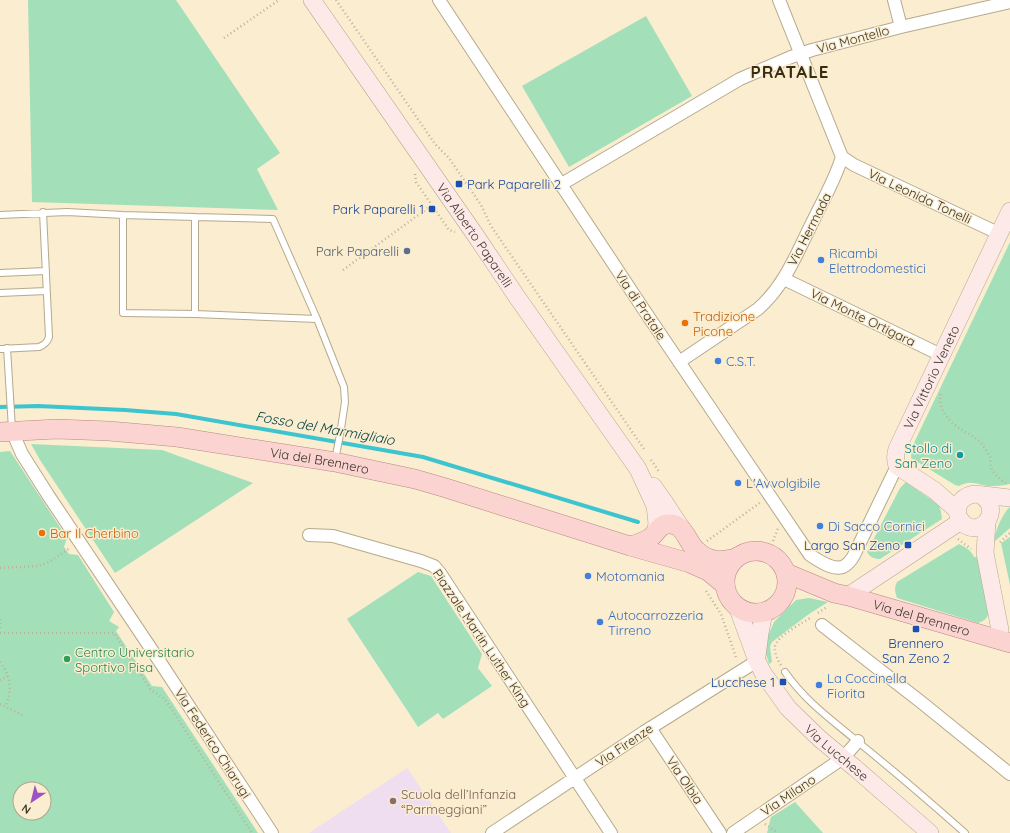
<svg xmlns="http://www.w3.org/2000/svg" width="1010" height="833" font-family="Quicksand,sans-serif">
	<rect width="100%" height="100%" fill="#fbedcf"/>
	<path fill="#efdef0" d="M407 768 451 833H309Z"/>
	<path fill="#a3e0ba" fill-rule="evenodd" d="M28 0H176L280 153 257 169 278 210 32 202Z
		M646 16 692 96 569 167 522 86Z
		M1010 242V484C1005 485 999 486 994 486 980 487 973 478 959 486L955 485 911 458 912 447Z
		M31 444 162 450 253 483 115 573 40 460Z
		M10 451 67 538 64 547 69 554 78 555 114 612 109 621 119 627 116 631 152 686 162 687 258 833H0V452ZM20 789H44V813H20Z
		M906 482 939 505 941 512 942 519 880 559C874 559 870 557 867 552L900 488Z
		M1010 507V528L994 542C994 534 1003 512 1010 507Z
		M1010 537V585L1001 543Z
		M959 544C965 547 971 550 974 557H978L989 612C987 619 984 621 978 623L897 598C895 592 894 588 897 582Z
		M418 572 431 576 482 654 478 668 492 686 443 719 438 713 418 727 347 619Z
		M809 598 828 602 809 614 772 642 770 647 772 662 769 664 766 654V646L767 638 774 622 796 600Z
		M795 802 823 833H767L771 817Z"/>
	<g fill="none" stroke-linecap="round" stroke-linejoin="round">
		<path stroke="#3dc5cf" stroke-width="4" d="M0 407 38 406 125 410 176 414 423 457 638 522"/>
		<defs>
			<path id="lane" d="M0 215 67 212 123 215 195 217V314L317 319
				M123 215V313L195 314
				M195 217 273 219 317 319 344 387 345 402 340 435 335 460
				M0 273 46 271
				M0 293 46 291
				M7 348 12 429
				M0 349 39 347C44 345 47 343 49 337L43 212
				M785 672C806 702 831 719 858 742 894 771 930 802 965 833"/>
			<path id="street" d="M439 0 644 310 810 555C819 561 836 573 846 565 851 561 854 556 856 551L897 466
				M894 0 901 27
				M842 157 854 165 1000 234
				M560 185 740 79 791 57 812 50 901 27 1010 2
				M784 279 941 355
				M679 362 758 309C785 285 797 253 813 221 823 200 835 180 842 157L779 0
				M12 431 22 454 48 495 162 665 272 833
				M309 535 333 536 421 561 434 566 440 573 611 833
				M822 625 921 702 1010 774
				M650 728 720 833
				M492 833 644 732 757 661
				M733 833 843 758 858 741"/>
			<g id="secondary">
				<path id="s1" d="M312 0 476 236 517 297 638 469 655 506 656 514 657 524 655 534"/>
				<path d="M653 486 665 503 682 529"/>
				<path d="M980 495C1003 507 984 537 965 525 962 522 959 519 958 515 955 503 965 495 975 494L1010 498"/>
				<path id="s2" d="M958 511 934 490 897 466C895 460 895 455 897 449L1010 211"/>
				<path d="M987 522 985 553 1000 630V640"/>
				<path d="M848 596 961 521"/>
				<path id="s3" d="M737 606 757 661 763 673 788 708 820 739 855 768 930 833"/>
				<path d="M757 656 760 633 764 612"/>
			</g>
			<g id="primary">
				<path id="s4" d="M0 432 57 429 109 431 177 437 335 462 377 471 415 479 446 488 630 546 690 563 708 571 725 585"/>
				<path d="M630 546C637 544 644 542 650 538 657 533 659 524 669 524 684 523 687 542 696 550 701 555 709 559 715 560 722 562 730 559 736 558"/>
				<circle cx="756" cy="582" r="31"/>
				<path id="s5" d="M786 573 834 593 848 596 1010 643"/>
			</g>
		</defs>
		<use href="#lane" stroke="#b6a98c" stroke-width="8"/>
		<use href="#street" stroke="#b6a98c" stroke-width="14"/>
		<use href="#secondary" stroke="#b6a98c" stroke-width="18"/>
		<use href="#primary" stroke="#b68982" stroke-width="20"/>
		<path stroke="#bcb199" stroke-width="2.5" stroke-dasharray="1 3" stroke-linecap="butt" d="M336 0 435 144 449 158 481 205 491 226 644 449
			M224 38 279 0
			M415 174 416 182 449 230 455 232
			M343 270 432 205
			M941 394C937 408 948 420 959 428 966 433 975 436 982 444 984 447 988 453 990 457 991 460 990 464 991 467 993 474 1000 479 1006 483
			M651 460 660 473
			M958 539 971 549
			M707 541 761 502
			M773 541 778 528
			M1000 542 1010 533
			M0 568 38 566 49 562 70 548
			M706 591 721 614 737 660
			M818 613 827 607
			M0 619V628
			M0 633H114L151 690 165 699 252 833
			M0 662C11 677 13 690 5 707
			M781 665C778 661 774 652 775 647 775 637 804 622 812 617
			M0 680 8 676
			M0 704 24 716
			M765 824 778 833"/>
		<use href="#lane" stroke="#fff" stroke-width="6"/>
		<use href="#street" stroke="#fff" stroke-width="12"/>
		<use href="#secondary" stroke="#fde9e8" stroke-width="17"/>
		<use href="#primary" stroke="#fbd3d0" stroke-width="19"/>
	</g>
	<g fill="#1a4fb4" stroke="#fbedcf" stroke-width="1.5">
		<rect x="455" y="180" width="8" height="8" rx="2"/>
		<rect x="428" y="205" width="8" height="8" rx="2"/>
		<rect x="904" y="541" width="8" height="8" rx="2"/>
		<rect x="912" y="625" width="8" height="8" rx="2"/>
		<rect x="779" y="678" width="8" height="8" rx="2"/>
	</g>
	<circle fill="#5c6f8a" stroke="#fbedcf" stroke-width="1.5" cx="407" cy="251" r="4"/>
	<g fill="#3f7fe0" stroke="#fbedcf" stroke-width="1.5">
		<circle cx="821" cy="260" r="4"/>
		<circle cx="718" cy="361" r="4"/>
		<circle cx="738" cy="483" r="4"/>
		<circle cx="820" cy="526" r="4"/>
		<circle cx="588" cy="576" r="4"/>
		<circle cx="600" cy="622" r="4"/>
		<circle cx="819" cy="685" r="4"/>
	</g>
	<g fill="#e8710a" stroke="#fbedcf" stroke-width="1.5">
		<circle cx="685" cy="323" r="4"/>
		<circle cx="42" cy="533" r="4"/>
	</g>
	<circle fill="#0f9aa8" stroke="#fbedcf" stroke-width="1.5" cx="960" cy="455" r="4"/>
	<circle fill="#2e9e5b" stroke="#fbedcf" stroke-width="1.5" cx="67" cy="659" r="4"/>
	<circle fill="#8d6e63" stroke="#fbedcf" stroke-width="1.5" cx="393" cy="801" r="4"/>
	<g text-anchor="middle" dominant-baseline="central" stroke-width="3" stroke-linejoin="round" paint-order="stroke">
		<g font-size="13" fill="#3b362a" stroke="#fbedcf">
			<text transform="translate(853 39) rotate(-15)">Via Montello</text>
			<text transform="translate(920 196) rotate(25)">Via Leonida Tonelli</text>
			<text transform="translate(809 229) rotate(-63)">Via Hermada</text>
			<text stroke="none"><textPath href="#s1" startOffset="286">Via Alberto Paparelli</textPath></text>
			<text transform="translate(641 305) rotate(56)">Via di Pratale</text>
			<text transform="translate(863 317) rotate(26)">Via Monte Ortigara</text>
			<text stroke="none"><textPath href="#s2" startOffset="173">Via Vittorio Veneto</textPath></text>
			<text stroke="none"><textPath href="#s4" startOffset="322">Via del Brennero</textPath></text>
			<text stroke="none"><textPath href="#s5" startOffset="143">Via del Brennero</textPath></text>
			<text transform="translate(482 638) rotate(56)">Piazzale Martin Luther King</text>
			<text transform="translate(213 743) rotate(57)">Via Federico Chiarugi</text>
			<text transform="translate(624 745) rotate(-34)">Via Firenze</text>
			<text stroke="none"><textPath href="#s3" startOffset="181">Via Lucchese</textPath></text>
			<text transform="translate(685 780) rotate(56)">Via Olbia</text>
			<text transform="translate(788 795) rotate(-34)">Via Milano</text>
		</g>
		<g font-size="13" fill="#164399" stroke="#fbedcf" text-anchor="end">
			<text x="467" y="184" text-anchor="start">Park Paparelli 2</text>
			<text x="424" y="209">Park Paparelli 1</text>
			<text x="900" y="545">Largo San Zeno</text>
			<text x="916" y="643" text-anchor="middle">Brennero<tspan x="916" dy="15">San Zeno 2</tspan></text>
			<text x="775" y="682">Lucchese 1</text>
		</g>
		<g font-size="13" fill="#4e5e75" stroke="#fbedcf" text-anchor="end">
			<text x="399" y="251">Park Paparelli</text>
		</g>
		<g font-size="13" fill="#366cbe" stroke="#fbedcf" text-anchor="start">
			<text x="829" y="253">Ricambi<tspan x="829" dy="15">Elettrodomestici</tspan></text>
			<text x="726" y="361">C.S.T.</text>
			<text x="746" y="483">L'Avvolgibile</text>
			<text x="828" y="526">Di Sacco Cornici</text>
			<text x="596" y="576">Motomania</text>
			<text x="608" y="615">Autocarrozzeria<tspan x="608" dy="15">Tirreno</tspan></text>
			<text x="827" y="678">La Coccinella<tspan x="827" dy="15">Fiorita</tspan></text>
		</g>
		<g font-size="13" fill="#c56008" stroke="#fbedcf" text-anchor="start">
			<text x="693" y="316">Tradizione<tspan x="693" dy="15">Picone</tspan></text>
			<text x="50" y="533">Bar Il Cherbino</text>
		</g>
		<g font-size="13" fill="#0d838f" stroke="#fbedcf" text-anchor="end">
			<text x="952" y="448">Stollo di<tspan x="952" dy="15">San Zeno</tspan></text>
		</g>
		<g font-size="13" fill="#27864d" stroke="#fbedcf" text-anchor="start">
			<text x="75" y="652">Centro Universitario<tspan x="75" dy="15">Sportivo Pisa</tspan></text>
		</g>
		<g font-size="13" fill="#785e54" stroke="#fbedcf" text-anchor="start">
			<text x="401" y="794">Scuola dell’Infanzia<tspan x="401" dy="15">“Parmeggiani”</tspan></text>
		</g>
		<g font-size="14" font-style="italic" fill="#064448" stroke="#fbedcf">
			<text transform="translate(325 428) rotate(10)">Fosso del Marmigliaio</text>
		</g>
		<g font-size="17" font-weight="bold" letter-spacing="1" fill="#382d13" stroke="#fbedcf">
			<text x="790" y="71">PRATALE</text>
		</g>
	</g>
	<g transform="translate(32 801) rotate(215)"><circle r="19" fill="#fbedcf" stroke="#aea48d"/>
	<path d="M0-3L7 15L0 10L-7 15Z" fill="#9f52c4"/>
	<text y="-6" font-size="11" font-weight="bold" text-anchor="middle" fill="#3b362a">N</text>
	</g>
</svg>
